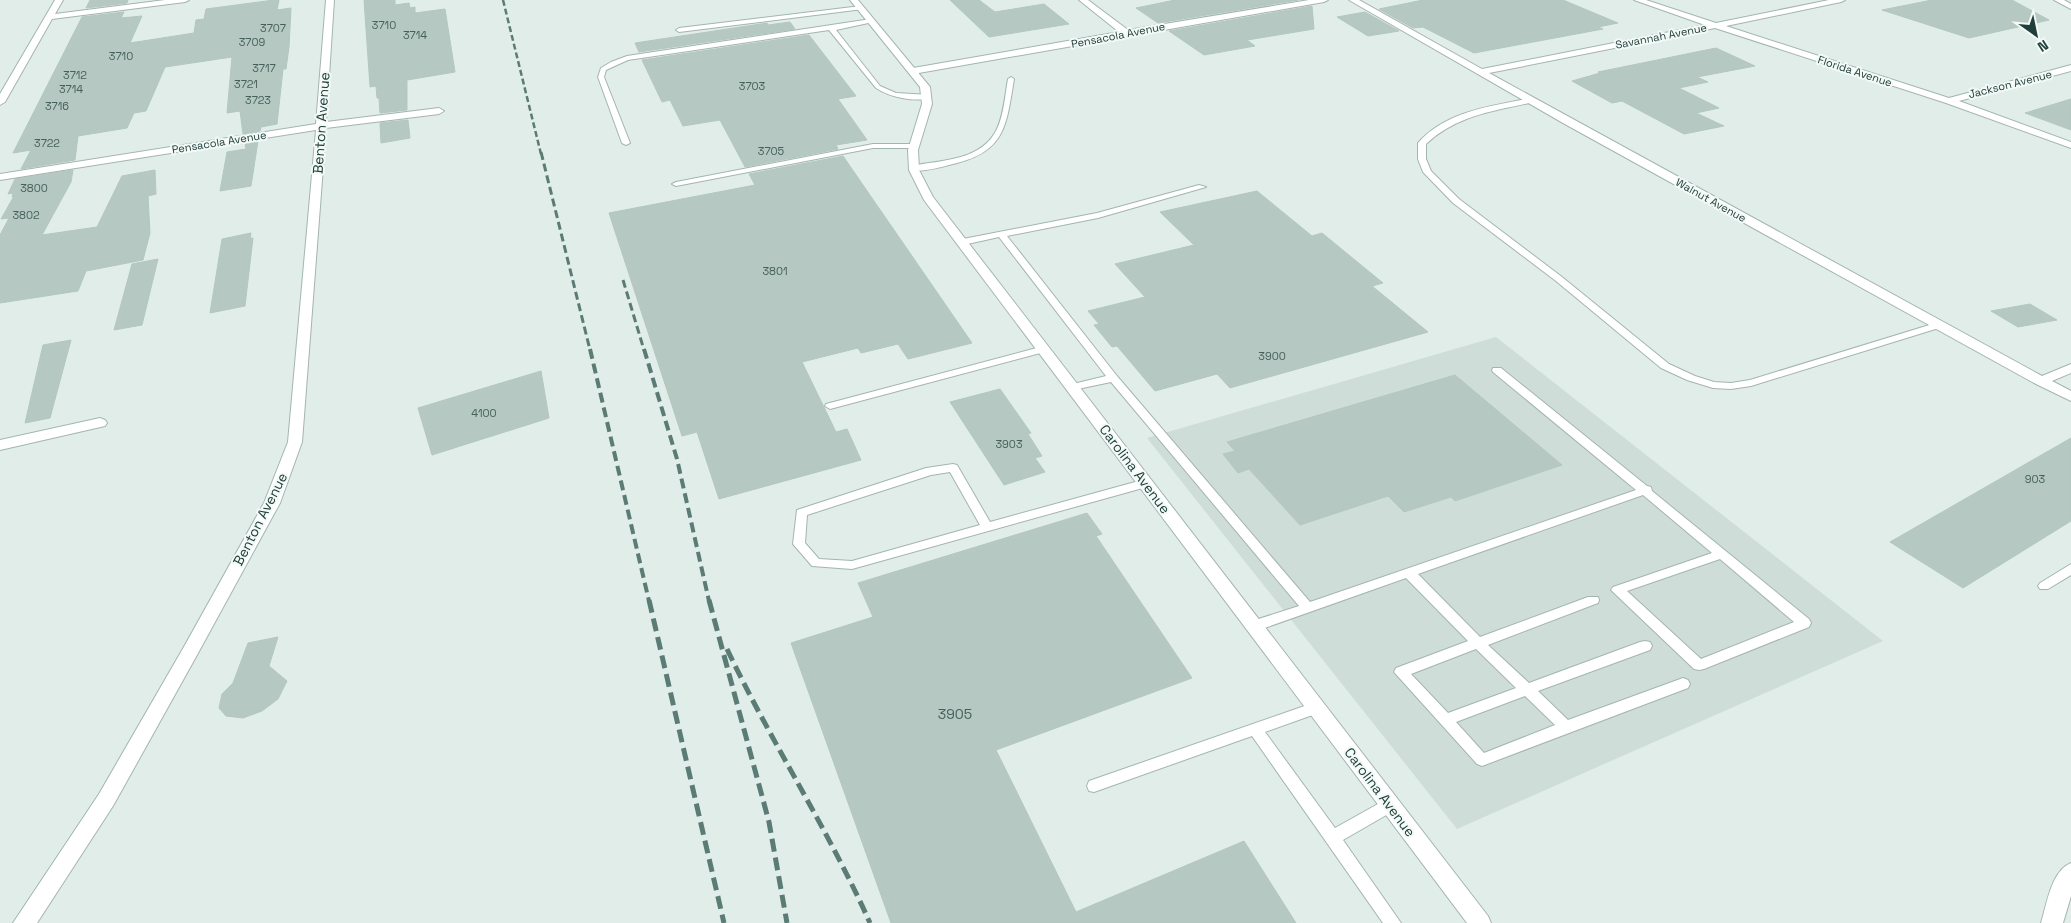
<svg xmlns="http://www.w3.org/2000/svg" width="2071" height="923" font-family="'Space Grotesk',sans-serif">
	<rect width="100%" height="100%" fill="#e1ede9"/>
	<path fill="#cfddd8" d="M1496 337 1883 641 1457 829 1147 438Z"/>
	<path fill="#b6c8c2" stroke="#b3c7c1" d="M90 0H128L127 3 86 8Z
		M274 0H279L277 10 291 8 289 47 286 69H283L277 124 261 127 260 131 243 134 240 111 227 113 232 57 165 67 146 111 134 113 127 128 78 136 75 160 21 169 31 150 13 153 82 17 124 12 121 18 142 16 130 43 194 33 196 20 204 19 206 9Z
		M364 0H395V5L409 3 410 8 415 7V13L445 9 455 72 407 80V110L380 113 379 98H377L376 86 370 87Z
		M950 0H979L995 12 1044 4 1069 24 989 37Z
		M1175 0H1298L1158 23 1136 8Z
		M1423 0H1563L1618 23 1598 27 1603 29 1474 53 1423 27 1413 28 1379 9Z
		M1932 0H2012L2049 20 1969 38 1882 10Z
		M1312 6 1314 29 1247 40 1255 46 1204 55 1169 31Z
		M1365 12 1399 31 1368 36 1337 17Z
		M790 22 795 29 639 52 635 43 767 23 768 25Z
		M809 35 856 96 838 99 867 140 836 145 838 149 745 167 720 120 683 126 670 100 662 102 642 60Z
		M1716 48 1755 66 1697 77 1708 82 1679 88 1719 108 1696 113 1724 126 1684 134 1622 101 1612 103 1572 81 1600 73 1598 72Z
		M2071 99V130L2025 113Z
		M408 120 410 138 381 143 380 123Z
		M258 141 251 186 220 191 227 152 246 149 245 143Z
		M843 156 972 343 908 359 898 344 861 353 858 348 802 362 836 432 847 429 861 460 719 499 697 432 682 436 609 213 755 185 749 174Z
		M73 170 71 182 42 235 97 227 122 176 155 170 156 194 148 196 150 233 143 260 86 271 78 291 0 303V235L9 218 1 219 14 196 12 197 13 193 8 194 15 179Z
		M1257 191 1312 236 1322 233 1383 283 1372 286 1428 332 1230 388 1217 374 1155 391 1117 346 1112 347 1094 325 1099 324 1088 311 1145 297 1115 264 1194 245 1160 212Z
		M251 233 250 238H253L245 306 210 313 222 239Z
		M158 259 142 325 114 330 132 264Z
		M2030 304 2057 320 2018 327 1991 311Z
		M71 340 50 418 25 423 43 345Z
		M541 371 549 418 432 455 418 408Z
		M1455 375 1562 465 1455 501 1451 497 1404 512 1388 496 1300 525 1249 469 1238 473 1223 454 1235 451 1227 442Z
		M1000 389 1031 433 1028 434 1042 456 1035 458 1045 472 1004 485 950 402Z
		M2071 438V521L1963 588 1890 542Z
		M1087 513 1102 534 1096 536 1192 678 996 750 1076 912 1244 841 1296 923H891L791 643 873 617 858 583Z
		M278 637 269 666 287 681 278 699 262 711 243 718 226 716 219 708 222 694 233 683 248 643Z"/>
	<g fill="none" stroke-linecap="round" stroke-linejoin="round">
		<defs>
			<path id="service" d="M861 6 863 7V9L679 32 676 30 679 28Z
				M871 19 874 21 873 22 836 30 880 86 896 93 930 95V99C912 101 891 98 876 88L829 30 628 60 606 70 604 77 630 143 626 145 622 143 598 77 601 68 611 62 627 56Z
				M1011 77 1014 79C1006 128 1005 153 949 165 938 168 923 172 911 170V166C941 160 982 161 997 129 1004 114 1005 95 1008 79Z
				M1531 98H1534V102C1494 111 1457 115 1426 144V159L1431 171 1459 199 1562 277 1669 364 1695 376 1714 382 1731 383 1750 380 1936 323H1942L1944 325 1942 327 1751 386 1731 389 1713 388 1687 380 1661 368 1556 281 1453 203 1423 172 1418 159V143C1446 111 1492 106 1531 98Z
				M873 144H914L918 146 914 148H873L676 186 672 184 676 182Z
				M1199 185 1206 187 1098 218 1007 236 1117 376 1310 602 1636 490 1493 372 1492 370 1493 368H1501L1647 486 1651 487 1652 491 1809 619 1811 623 1809 627 1704 669 1699 670 1694 669 1611 590 1613 587 1712 553 1643 495 1418 574 1480 637 1588 597H1598L1599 600 1598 603 1488 645 1529 683 1640 642 1645 641 1650 642 1652 646 1650 650 1538 691 1568 720 1683 678 1688 680 1690 684 1688 688 1482 766 1477 764 1394 672 1396 668 1468 641 1406 578 1259 630 1254 631 1249 630 1247 626 1249 622 1299 606 1111 382 1073 390 1069 389 1068 387 1069 385 1106 376 999 237 963 245 959 242 963 239 1097 213ZM1720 559 1794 622 1701 659 1627 591ZM1476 649 1516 688 1448 713 1411 674ZM1525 696 1555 725 1484 753 1456 722Z
				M1044 346 1049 349 1048 351 830 409 825 406 826 404Z
				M953 464 957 465 990 522 1146 479 1152 483 1150 486 852 569 812 566 793 544 797 510 926 468ZM950 472 980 525 852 561 819 559 805 543 807 515 931 475Z
				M2071 564V575L2048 589H2040L2038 586 2040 583Z
				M1316 702 1321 704 1323 708 1321 712 1265 732 1335 828 1385 800 1390 798 1395 800 1398 805 1395 810 1343 840 1401 923H1383L1252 736 1094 792 1089 791 1087 786 1089 781Z"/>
			<path id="minor" d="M55 0H63L55 14 165 0H189L185 2 52 19 5 102 0 105V94Z
				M326 0H334L326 122 439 108 444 111 439 114 326 128 302 442 280 503 197 655 113 806 37 923H13L99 794 185 645 264 503 288 442 316 130 0 180V174L316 124Z
				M1079 0H1088L1128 30 1309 0H1328L1324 2 913 74 908 71 913 68 1119 32Z
				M1349 0H1359L1482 69 1705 25 1634 0H1646L1716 23 1829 0H1845L1841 2 1726 26 1949 98 2071 65V71L1959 101 2071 142V148L1946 103 1715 28 1489 73 2042 376 2071 364V373L2052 381 2071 391V401L2036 384 1563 123Z
				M2054 0H2064L2071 4V9Z
				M100 418 105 420 107 423 105 426 0 450V440Z"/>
			<path id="tertiary" d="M850 0H858L930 87 932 104 918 150 919 170 933 197 1488 916 1491 923H1467L924 200 909 170 908 150 922 104 920 87Z
				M2071 863V896L2063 923H2041C2047 904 2051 871 2071 863Z"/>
		</defs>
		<use href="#service" stroke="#a3b5b1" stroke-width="2"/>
		<use href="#minor" stroke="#a3b5b1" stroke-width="2"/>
		<use href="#tertiary" stroke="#a3b5b1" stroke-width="2"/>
		<use href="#service" fill="#fff" fill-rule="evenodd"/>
		<use href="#minor" fill="#fff" fill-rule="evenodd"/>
		<use href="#tertiary" fill="#fff" fill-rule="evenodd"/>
		<path stroke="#5b7b75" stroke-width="2.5" stroke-dasharray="6 3" stroke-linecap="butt" d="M503 0 541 154"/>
		<path stroke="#5b7b75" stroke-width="3" stroke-dasharray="8 4" stroke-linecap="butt" d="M541 152 590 350
			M623 280 644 350"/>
		<path stroke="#5b7b75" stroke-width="4" stroke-dasharray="10 5" stroke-linecap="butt" d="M590 349 649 601
			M644 349 677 459 709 601"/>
		<path stroke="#5b7b75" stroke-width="5" stroke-dasharray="13 6" stroke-linecap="butt" d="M649 600 724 923
			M709 600 769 822 787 923
			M727 649C771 742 828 829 870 923"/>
	</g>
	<g text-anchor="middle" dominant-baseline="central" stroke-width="4" stroke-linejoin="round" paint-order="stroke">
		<g font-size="11" fill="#46615c">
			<text x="384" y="25">3710</text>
			<text x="273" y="28">3707</text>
			<text x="415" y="35">3714</text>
			<text x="252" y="42">3709</text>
			<text x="121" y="56">3710</text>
			<text x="264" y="68">3717</text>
			<text x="75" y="75">3712</text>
			<text x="246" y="84">3721</text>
			<text x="752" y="86">3703</text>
			<text x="71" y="89">3714</text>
			<text x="258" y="100">3723</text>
			<text x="57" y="106">3716</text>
			<text x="47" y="143">3722</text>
			<text x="771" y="151">3705</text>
			<text x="34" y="188">3800</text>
			<text x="26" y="215">3802</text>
			<text x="775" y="271">3801</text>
			<text x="1272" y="356">3900</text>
			<text x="484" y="413">4100</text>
			<text x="1009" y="444">3903</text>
			<text x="2035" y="479">903</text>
		</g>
		<g font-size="11" fill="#203f3a" stroke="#f2f9f6">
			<text transform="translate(1118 35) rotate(-11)">Pensacola Avenue</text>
			<text transform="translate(1661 36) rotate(-11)">Savannah Avenue</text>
			<text transform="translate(1855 71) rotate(18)">Florida Avenue</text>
			<text transform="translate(2010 84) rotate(-14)">Jackson Avenue</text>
			<text transform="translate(219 142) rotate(-9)">Pensacola Avenue</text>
			<text transform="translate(1711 200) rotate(29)">Walnut Avenue</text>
		</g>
		<g font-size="14" fill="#203f3a" stroke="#f2f9f6">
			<text transform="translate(321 123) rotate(-86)">Benton Avenue</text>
			<text transform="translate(1135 469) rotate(53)">Carolina Avenue</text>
			<text transform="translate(260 519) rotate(-63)">Benton Avenue</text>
			<text transform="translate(1380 792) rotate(53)">Carolina Avenue</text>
		</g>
		<g font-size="14" fill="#46615c">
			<text x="955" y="714">3905</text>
		</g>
	</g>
	<g transform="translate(2036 35) rotate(147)" stroke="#f2f9f6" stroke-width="4" paint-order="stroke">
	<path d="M0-4L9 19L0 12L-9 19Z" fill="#203f3a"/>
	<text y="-8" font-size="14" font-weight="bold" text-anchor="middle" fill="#203f3a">N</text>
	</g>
</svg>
